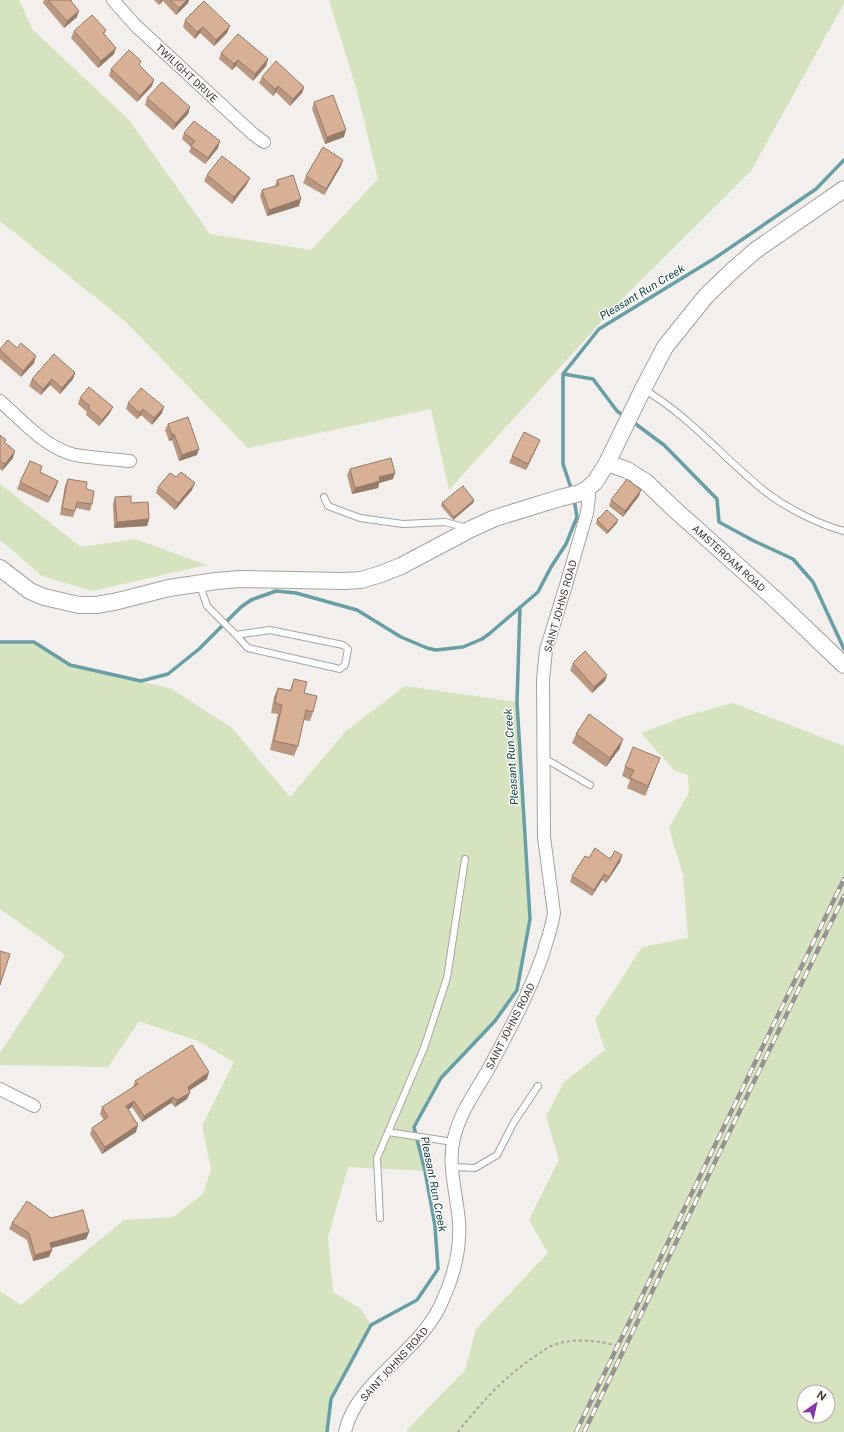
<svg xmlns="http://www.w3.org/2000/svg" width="844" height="1432" font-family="'Public Sans',sans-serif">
	<rect width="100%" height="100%" fill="#f2efec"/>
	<path fill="#d5e3bf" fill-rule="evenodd" d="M0 0H19L33 30 129 120 210 234 311 250 378 179 357 91 329 0H844V3L751 171 620 301 449 490 431 409 248 448 125 321 0 221Z
		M0 484 81 547 135 539 207 565 92 591 42 576 0 540Z
		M0 642H34L70 665 172 689 232 728 290 797 346 731 405 686 517 702 530 919 517 990 495 1021 441 1078 414 1127 425 1171 348 1167 328 1237 333 1292 361 1309 371 1325 331 1399 327 1432H0V1291L21 1305 124 1220 173 1217 203 1194 211 1169 202 1126 234 1062 196 1040 139 1021 108 1067 0 1065V1053L65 955 0 909Z
		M733 703 844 746V1432H407V1430L465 1370 476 1329 548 1253 529 1220 559 1160 546 1116 564 1082 605 1050 595 1020 642 947 688 938 683 875 669 828 689 792 688 775 674 770 641 733 689 715ZM804 1392H828V1416H804Z"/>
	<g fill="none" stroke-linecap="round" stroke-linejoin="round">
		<path stroke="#689fa6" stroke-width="3.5" d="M563 374 593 379 617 411 624 416
			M633 422 664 445 717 499 719 522 754 541 793 559 813 582 844 649
			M572 491 563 464V374L599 329 715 258 816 189 844 160
			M0 642H34L70 665 141 681 168 674 199 649 241 607 251 600 276 591 296 593 357 610 401 637 427 648 436 650 463 647 482 639 489 634 538 592 551 567 566 544 577 517 574 499
			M327 1432 331 1399 371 1325 417 1300 438 1269 435 1226 425 1171 414 1127 441 1078 495 1021 517 990 530 919 517 702 520 607"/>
		<defs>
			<path id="lane" d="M643 389C690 416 725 460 767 493 787 508 820 525 844 531
				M324 497 328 506 360 518 403 524 445 522 468 528
				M200 585 207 606 236 635
				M270 630 343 645 348 649 345 665 340 669 248 648 236 635Z
				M544 758 590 785
				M388 1132 453 1142
				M452 1167 475 1168 497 1155 514 1122 538 1086
				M380 1218 377 1158 424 1048 447 978 465 859"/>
			<path id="street" d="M113 0 135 25 253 134 264 142
				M0 401C22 420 45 448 75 455 92 458 112 459 130 461
				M0 1089 34 1106
				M345 1432C355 1383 418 1353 440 1306 453 1279 461 1252 459 1222 457 1194 447 1165 454 1138 460 1112 476 1091 489 1068 509 1031 529 994 543 954 547 940 552 927 554 913L544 837 543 679 546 650 566 585 587 513 589 496 587 489"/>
			<path id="secondary" d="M607 463 627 470 646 482 673 508 776 600 844 665
				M0 568 30 591 44 597 79 605H96L114 602 169 588 216 581 240 579 344 581 361 580 381 574 401 566 471 529 495 518 560 498 580 493 587 489 595 482 607 463 643 389 665 347 706 296 733 270 756 250 844 189"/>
		</defs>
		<use href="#lane" stroke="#a6a3a0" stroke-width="8"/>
		<use href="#street" stroke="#a6a3a0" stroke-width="14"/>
		<use href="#secondary" stroke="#a6a3a0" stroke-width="18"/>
		<path stroke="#a5a2a0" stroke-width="2" stroke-dasharray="3 3" stroke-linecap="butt" d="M458 1432C480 1404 504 1377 534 1357 539 1354 544 1350 549 1347 570 1337 596 1340 618 1346"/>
		<use href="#lane" stroke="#fff" stroke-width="6"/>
		<use href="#street" stroke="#fff" stroke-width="12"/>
		<use href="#secondary" stroke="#fff" stroke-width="16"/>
		<defs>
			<path id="rail" d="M576 1432 844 879
				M584 1432 844 896"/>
		</defs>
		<use href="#rail" stroke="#969492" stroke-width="4.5"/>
		<use href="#rail" stroke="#fffcfa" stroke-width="3" stroke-dasharray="9" stroke-linecap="butt"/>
	</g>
	<path fill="#b99780" d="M44 0H72V2L77 17 64 28 43 3Z
		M154 0H189L188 3 176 15 163 1 159 5Z
		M185 20 227 33 214 46 200 33 195 39 183 27Z
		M106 30 104 35 114 54 98 68 71 38 74 31Z
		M221 53 268 59 266 66 253 81 236 66 232 70 219 59Z
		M139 66 152 86 137 102 109 76 111 69Z
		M262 77 304 87 302 93 290 106 276 92 273 96 259 83Z
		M147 98 190 107 188 114 173 130 145 105Z
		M314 102 344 137 325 144 312 109Z
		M184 133 218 148 205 164 189 152 191 147 182 139Z
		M343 160 341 166 324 195 303 183 306 176Z
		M207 175 247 184 232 204 204 181Z
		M277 180 299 206 267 216 260 196 262 190 275 186Z
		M0 349 34 363 21 377 0 359Z
		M75 373 73 379 60 394 50 385 41 395 29 386 32 379Z
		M80 398 110 413 99 426 86 415 87 412 78 404Z
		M128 403 162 413 152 425 141 415 137 419 126 409Z
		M168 424 197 455 179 461 172 440 169 441 165 430Z
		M0 435 13 458 2 471 0 469Z
		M537 447 526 470 509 463 512 456Z
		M42 466 40 472 58 481 56 487 48 503 17 489 20 482Z
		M350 469 393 479 379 483 378 488 352 494 347 475Z
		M176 477 192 490 175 510 156 493 158 487Z
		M68 479 86 489 92 504 90 511 76 508 73 517 60 515 65 485Z
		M639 496 623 517 609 506 611 500Z
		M115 497 131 503 149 519 147 526 114 528 113 504Z
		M474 500 473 503 453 520 441 506 442 503Z
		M597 520 617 523 607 534 596 524Z
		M573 663 605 681 592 693 570 670Z
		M294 679 304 693 313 712 310 721 303 720 298 746 294 756 270 750 278 714 271 713 274 697 278 688 290 690Z
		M576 734 620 748 606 767 572 743Z
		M625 767 656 768 645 796 627 788 630 780 622 776Z
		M622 855 620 862 606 883 602 880 592 896 570 882 572 876 589 858 610 859Z
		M207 1079 189 1091 187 1099 175 1107 171 1103 142 1122 132 1107 128 1110 136 1132 102 1154 90 1134 92 1128 104 1120 100 1114 102 1107 133 1087 135 1081Z
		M51 1218 89 1232 86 1239 51 1248 52 1250 49 1257 33 1261 27 1240 9 1229 12 1223Z"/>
	<path fill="#967b68" d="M161 0H163L159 5Z
		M187 0H189L188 3 176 15 179 8Z
		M79 11 77 17 64 28 67 21Z
		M230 26 227 33 214 46 216 40Z
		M203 27 200 33 195 39 197 32Z
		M116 48 114 54 98 68 101 61Z
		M268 59 266 66 253 81 255 74Z
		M238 60 236 66 232 70 234 64Z
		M154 80 152 86 137 102 140 96Z
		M278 86 276 92 273 96 275 89Z
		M304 87 302 93 290 106 293 99Z
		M190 107 188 114 173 130 176 123Z
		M346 130 344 137 325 144 327 137Z
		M220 141 218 148 205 164 208 158Z
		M343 160 341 166 324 195 326 189Z
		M250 178 247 184 232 204 234 197Z
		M301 199 299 206 267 216 269 210Z
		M36 356 34 363 21 377 23 371Z
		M75 373 73 379 60 394 62 388Z
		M52 379 50 385 41 395 43 389Z
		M113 407 110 413 99 426 102 420Z
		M164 407 162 413 152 425 154 418Z
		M143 409 141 415 137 419 140 413Z
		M174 434 172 440 169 441 172 435Z
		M540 440 537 447 526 470 528 464Z
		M199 449 197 455 179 461 182 455Z
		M15 451 13 458 2 471 5 464Z
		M395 473 393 479 379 483 378 488 352 494 355 488 379 477Z
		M58 481 56 487 48 503 50 497Z
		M195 483 192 490 175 510 178 503Z
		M641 490 639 496 623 517 625 511Z
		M474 500 473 503 453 520 454 517Z
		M149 519 147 526 114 528 117 522Z
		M618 520 617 523 607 534 608 531Z
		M607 675 605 681 592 693 594 687Z
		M623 739 620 748 606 767 610 758Z
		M660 758 656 768 645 796 648 786Z
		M622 855 620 862 606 883 609 877Z
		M604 874 602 880 592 896 594 890Z
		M209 1072 207 1079 185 1093 188 1087Z
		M190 1093 187 1099 175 1107 177 1100Z
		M173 1097 171 1103 142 1122 144 1116Z
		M134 1101 132 1107 123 1113 126 1106Z
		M138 1125 136 1132 102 1154 105 1147Z
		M89 1232 86 1239 47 1249 50 1243Z
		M52 1250 49 1257 33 1261 35 1255Z"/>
	<path fill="#d7b095" stroke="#967b68" d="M48 0H70L79 11 67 21Z
		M170 0H187L179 8Z
		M204 1 230 26 216 40 203 27 197 32 185 20Z
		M92 15 106 30 103 33 116 48 101 61 74 31Z
		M238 34 268 59 255 74 238 60 234 64 221 53Z
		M129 50 141 61 139 65 154 80 140 96 111 69Z
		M276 61 304 87 293 99 278 86 275 89 262 77Z
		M162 82 190 107 176 123 147 98Z
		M333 95 346 130 327 137 314 102Z
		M194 121 220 141 208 158 191 146 195 141 184 133Z
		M323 147 343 160 326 189 306 176Z
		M222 156 250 178 234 197 207 175Z
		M293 175 301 199 269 210 262 190 279 185 277 180Z
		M8 340 17 348 21 343 36 356 23 371 0 350V349Z
		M54 354 75 373 62 388 52 379 43 389 32 379Z
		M89 387 113 407 102 420 88 408 90 406 80 398Z
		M141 388 164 407 154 418 143 409 140 413 128 403Z
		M188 417 199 449 182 455 174 434 172 435 168 424Z
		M524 432 540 440 528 464 512 456Z
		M0 435 6 440 4 442 15 451 5 464 0 461Z
		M391 458 395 473 379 477 380 481 355 488 350 469Z
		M30 461 42 466 40 472 58 481 50 497 20 482Z
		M181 472 195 483 178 503 158 487 170 473 176 477Z
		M68 479 87 482 86 489 94 491 92 504 77 502 75 511 62 508Z
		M627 479 641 490 625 511 611 500Z
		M463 486 474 500 454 517 442 503Z
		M131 496V503L148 502 149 519 117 522 115 497Z
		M607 510 618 520 608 531 597 520Z
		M585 651 607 675 594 687 573 663Z
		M294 679 307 682 304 693 317 696 313 712 306 710 298 746 274 741 282 705 275 703 278 688 291 691Z
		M589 714 623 739 610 758 576 734Z
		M633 747 660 758 648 786 630 778 634 770 625 767Z
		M595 848 610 859 615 851 622 855 609 877 604 874 594 890 572 876 585 856 589 858Z
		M0 951 10 954 0 985Z
		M192 1045 209 1072 188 1087 190 1093 177 1100 173 1097 144 1116 134 1101 126 1106 138 1125 105 1147 92 1128 108 1117 102 1107 138 1084 135 1081Z
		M27 1201 51 1218 83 1210 89 1232 50 1243 52 1250 35 1255 29 1233 12 1223Z"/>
	<g text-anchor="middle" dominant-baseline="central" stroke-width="3" stroke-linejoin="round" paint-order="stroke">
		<g font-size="10" fill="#3b3938" stroke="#fffcfa">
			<text transform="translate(187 73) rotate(43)">TWILIGHT DRIVE</text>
			<text transform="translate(729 558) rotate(42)">AMSTERDAM ROAD</text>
			<text transform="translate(560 606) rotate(-74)">SAINT JOHNS ROAD</text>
			<text transform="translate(510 1026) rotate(-63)">SAINT JOHNS ROAD</text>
			<text transform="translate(394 1364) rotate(-48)">SAINT JOHNS ROAD</text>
		</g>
		<g font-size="11" font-style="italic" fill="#0e4248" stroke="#fffcfa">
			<text transform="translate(642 292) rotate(-31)">Pleasant Run Creek</text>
			<text transform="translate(511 757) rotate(-94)">Pleasant Run Creek</text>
			<text transform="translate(434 1184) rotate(79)">Pleasant Run Creek</text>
		</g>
	</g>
	<g transform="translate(816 1404) rotate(34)"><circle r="19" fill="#fffcfa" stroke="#b1aeac"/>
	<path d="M0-3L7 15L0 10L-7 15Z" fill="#8636a6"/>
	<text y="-6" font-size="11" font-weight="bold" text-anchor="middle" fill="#3b3938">N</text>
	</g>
</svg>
